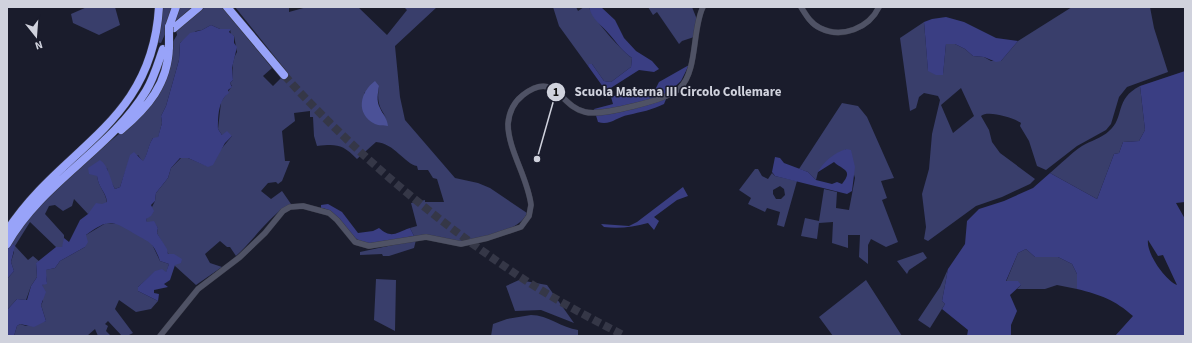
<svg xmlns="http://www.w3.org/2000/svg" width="1192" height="343" font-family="'Source Sans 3',sans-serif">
	<rect width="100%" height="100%" fill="#1a1c2c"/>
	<path fill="#393e6b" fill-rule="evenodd" d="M87 7H115L120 25 99 35 73 23 71 14Z
		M161 7H173L167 30 161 43 156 42Z
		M178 7H192L173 24Z
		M205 7H222L272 68 263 76 273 86 287 72 235 7H289V12L307 7H358L387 35 407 10 404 7H437L395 46 400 97 405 120 455 178 478 183 490 188 527 213C521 231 475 242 458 242 443 241 429 238 414 236L410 228 417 226 411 203 425 200V202H444L437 179 433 178 428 170H418L417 166C405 164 394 143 376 142L357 159C342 144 337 144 317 146L314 136 313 117H310V111L294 113 295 121 282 131 285 161H290L282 181 278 184 276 182 268 183 261 191 271 199 282 191 291 204C272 212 253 241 236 256L230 247H227L220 241 205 254 210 263 222 267 196 285 175 266 157 233 158 228 155 224 147 223 146 219 155 201 156 193 168 178 171 168 181 158H188L207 166 232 136 222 135 218 129 221 102 232 86 230 83 233 80C232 70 232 60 237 52L234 36 231 35 230 29H220L211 25 202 30 196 31 180 43 179 60 166 106 161 116 162 123 158 138H153C148 146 148 154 143 162L138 155 129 161 120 187 115 189 109 178 107 168 97 175C98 187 106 192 107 203L88 214 74 199 72 206 63 211 55 205 49 206 45 214 64 235V243L62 248 56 247 30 222 15 246 28 260 33 256 40 262 36 263 37 277 31 286 26 300 17 299 7 310V279L14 271 11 262 14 252 11 243 26 220 80 166 131 124 149 107 171 45 177 35 176 30 190 17ZM379 86C377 99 378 107 387 118L364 93Z
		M553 7H576L578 11 584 7H589C592 18 622 51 632 58L631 67 611 82 604 81 592 64 588 66 559 26Z
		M648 7H692L698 22 694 37 682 41 679 44 657 12 653 15Z
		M1072 7H1150L1154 28 1168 72 1127 87 1119 97 1111 124 1106 130 1077 146 1046 170 1037 166 1029 141 1020 126 1021 123C1014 118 988 110 981 116L989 130 992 142 1000 153 1035 179 1030 184 1002 197 976 206 928 241 924 239 926 227 922 194 929 169 932 134 940 100 938 96 924 93 919 97 916 108 910 111 900 38 924 22 928 70 943 74 946 44H955L965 49 973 56 984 57 991 61H1001L1018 41ZM961 88 974 116 953 133 941 105Z
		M1140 86 1145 130 1139 141 1123 142 1119 153 1114 154 1097 199 1050 173C1061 164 1070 154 1082 146 1090 141 1102 138 1109 131 1125 118 1114 99 1140 86Z
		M842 103 858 106 867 117 894 178 881 181 887 198 882 200 898 242 886 247 871 239 868 245V264L859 257 860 235H848V248L832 243 833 222 819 223 817 239 801 236 805 218 819 221 824 189 837 192 836 208 849 210 855 178 846 149 818 172 816 180 808 172 799 169Z
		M755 169H758L762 176 768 179 772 173 775 176 797 181 784 227 777 225 780 212 767 208 765 212 748 204 751 198 739 190ZM780 186 784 189 785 195 781 199H776L773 194V190Z
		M106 223 120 224 151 242 160 261 169 264 166 273 156 271 138 287V291L158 301 151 309 136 312 119 300 115 309 133 333 127 336H122L108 321 105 324 108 326 106 331 111 336H98L95 329 87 336H14L17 326 20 324 26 326 46 321 41 305 43 301 42 285 47 282 45 270 55 268 60 261 85 247 86 235Z
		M416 240 414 248 389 256H383L382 254 360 255V252Z
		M1026 249 1035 257H1058L1072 264 1077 274V289L1057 285 1045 289H1017L1021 285 1006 282 1018 253Z
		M923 252 927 258 909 270 907 274 897 261Z
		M948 269 942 301 945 304 930 328 918 320 940 287Z
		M376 279 396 280 395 331 374 320Z
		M519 280 547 285 574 323 541 310 515 311 506 286Z
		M866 280 902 336H833L819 317Z
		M531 315C548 315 562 328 578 330V336H491L493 324 507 319Z"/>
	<path fill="#3a3e83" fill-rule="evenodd" d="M589 7H601L615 20 624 38 636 51 652 61 659 69 654 72 639 70 606 91 588 66 589 64H592L604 81 611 82 631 67 632 58C622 51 617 43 610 35 602 25 592 20 589 7Z
		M946 17 964 22 996 38 1018 41 1001 61 996 62 984 57 973 56 965 49 955 44H946L943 75H936L928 71 924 22 932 19Z
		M211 25 220 29H231L229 32 234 36V43L237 47 232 68 233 80 230 83 232 87 228 90 229 93C218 100 218 117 218 129L222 135 227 131 232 136 225 143 213 165 208 167 188 158H180L171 168 168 178 156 193 155 201 151 205 154 211 151 216 146 219 147 222 154 221 158 228 157 233 167 249 168 254H174L182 259 181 263 175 265 170 280 164 284 168 287 154 290V293L159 294 158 301 138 291V287L155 271 162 269 166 272 169 264 160 261C153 241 150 243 133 233 111 220 109 219 86 235L88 242 85 247 60 261 55 268 46 270 47 284 42 285 46 292 41 305 46 321 34 327 20 324 17 326 14 336H7V310L17 299 27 300 31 286 37 277 36 263 56 247H62L64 238 69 242 80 220 88 214 96 203 102 204 107 202C106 192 98 187 97 176L89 174 88 168 100 160C109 166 110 180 115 189L120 187 130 155 134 152 143 161C148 154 148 145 153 138L158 137 162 123 161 116 166 106 179 60 180 43 190 33 202 30Z
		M689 65 681 81 669 92 664 104C652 110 641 112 628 115 617 117 610 126 598 122L594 109 613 104 611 97 632 90 647 93 655 90 659 82Z
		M1185 71V202L1176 203 1185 219V336H1115L1133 316C1115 300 1101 295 1077 289V274L1072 264 1058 257H1035L1026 249 1018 253 1006 281H1018L1021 285 1010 295 1017 311 1011 325V336H967L968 330 942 309 945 304 942 301 948 269 965 244 967 221 979 209 1004 201 1033 188 1050 173 1097 199 1114 154 1119 153 1123 142 1139 141 1145 130 1140 86ZM1148 240 1158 256 1163 255 1177 285C1165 280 1146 253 1148 240Z
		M846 149 851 150 855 167 852 191 847 194 775 176 772 172 775 157 780 158 784 163 808 172 816 180 832 184 837 182 842 184C854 169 842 170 834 162L818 172C824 161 834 153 846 149Z
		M683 187 688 196 677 200 654 217 659 221 654 230 648 223C633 227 619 229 604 227L601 224 629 226 637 222Z
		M328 204 342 212 358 233 373 231 379 228C392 239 395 233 410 228L414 236C399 239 381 246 366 243 345 239 343 211 321 208V205Z
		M11 243 15 246 11 262 14 271 7 279V250Z"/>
	<path fill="#4b5197" d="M375 81 379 86C378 93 376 101 380 108 383 115 387 118 388 126 384 125 379 126 375 124 355 114 360 92 375 81Z"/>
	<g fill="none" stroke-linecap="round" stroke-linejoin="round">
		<path stroke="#353747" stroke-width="8" stroke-dasharray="8 4" stroke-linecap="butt" d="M284 75C351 149 427 214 510 270 546 295 586 316 625 336"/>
		<defs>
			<path id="minor" d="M801 7C806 15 811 24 820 28 842 39 869 28 879 7
				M160 336 198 289 240 257 265 233 283 211 290 207 303 206 329 213 337 220 355 242 369 246 426 237 461 244 488 238 521 227 529 216 531 205C528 178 508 150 508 124 509 112 514 102 523 95 556 70 559 106 585 112 601 116 668 100 680 88 698 70 692 29 703 7"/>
			<path id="highway" d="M227 7 284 75
				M169 27 176 7
				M174 28 199 7
				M121 130C148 107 168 84 169 47
				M7 231C62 146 152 125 159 7
				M7 244C42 182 110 150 146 91 154 78 158 63 163 49"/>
		</defs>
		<use href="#minor" stroke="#363844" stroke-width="6"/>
		<use href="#highway" stroke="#363844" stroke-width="9"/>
		<use href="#minor" stroke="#4f5265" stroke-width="5.5"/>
		<use href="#highway" stroke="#98a3f9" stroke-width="8"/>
		<defs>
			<path id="highway-bridge" d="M169 47V27"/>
		</defs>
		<use href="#highway-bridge" stroke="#363844" stroke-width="9" stroke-linecap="butt"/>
		<use href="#highway-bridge" stroke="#98a3f9" stroke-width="8"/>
	</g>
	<path fill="none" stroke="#d0d2dd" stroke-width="1.5" d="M537 159L556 92"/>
	<g fill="#d0d2dd" stroke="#1a1c2c" stroke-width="1.5">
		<circle cx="537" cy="159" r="4"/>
		<circle cx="556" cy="92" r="10"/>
	</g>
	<g font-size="12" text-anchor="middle" font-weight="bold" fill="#111">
		<text x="556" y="96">1</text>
	</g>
	<g font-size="13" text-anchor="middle" font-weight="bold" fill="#d0d2dd" stroke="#1a1c2c" stroke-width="3" stroke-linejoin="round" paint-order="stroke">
		<text x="678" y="96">Scuola Materna III Circolo Collemare</text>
	</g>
	<rect width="1192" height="343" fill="none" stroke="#d0d2dd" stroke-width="16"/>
	<g transform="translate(36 36) rotate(163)" stroke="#1a1c2c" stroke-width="3" paint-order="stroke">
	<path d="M0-3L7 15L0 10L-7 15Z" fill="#d0d2dd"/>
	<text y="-6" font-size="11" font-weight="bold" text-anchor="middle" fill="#d0d2dd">N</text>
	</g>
</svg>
